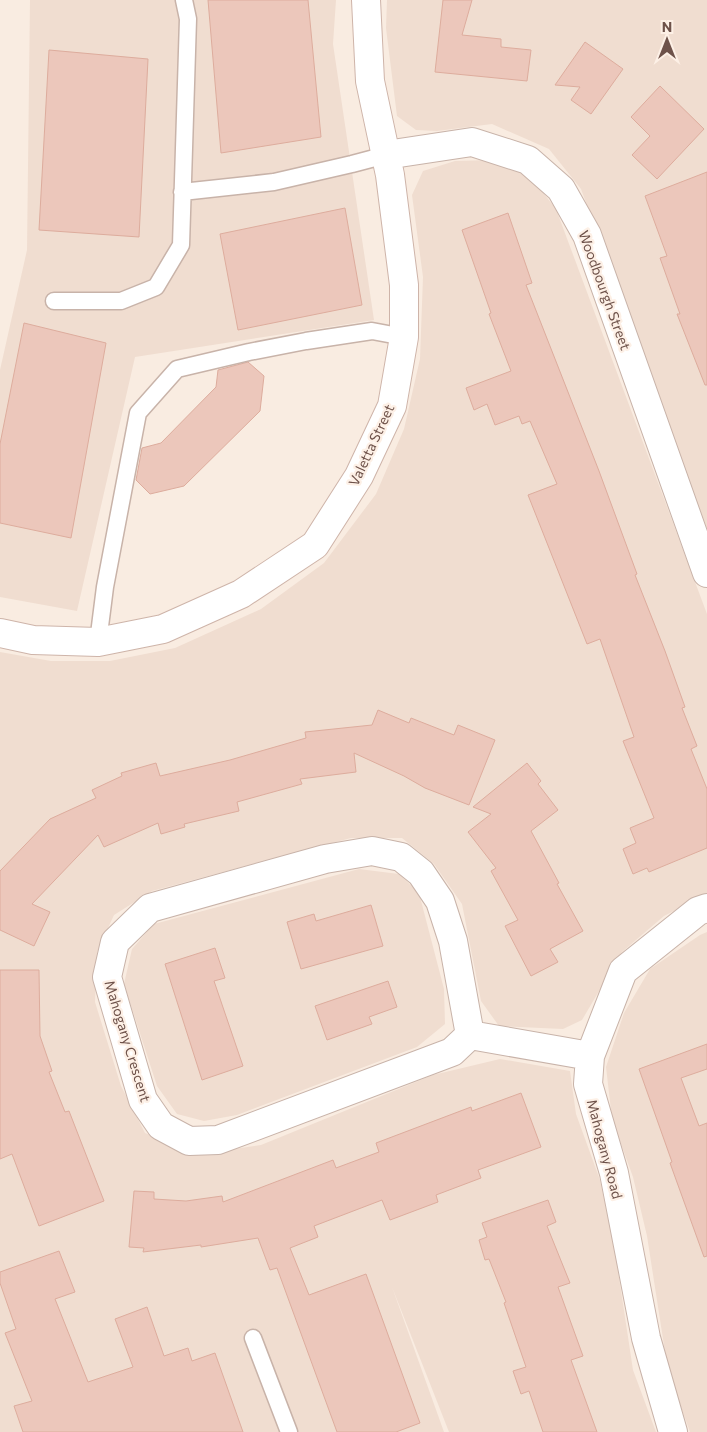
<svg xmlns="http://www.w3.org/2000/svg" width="707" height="1432" font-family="Commissioner,sans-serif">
	<rect width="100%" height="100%" fill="#f9ece1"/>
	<path fill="#f0ddd0" d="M30 0H336L333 44 374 320 135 357 77 611 0 597V370L27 250Z
		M387 0H707V529L581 189 549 149 492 124 437 131 416 130 397 116 386 28Z
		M492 160 529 175 556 209 707 614V894L664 916 622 952 582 1020 563 1029 499 1026 481 1001 462 904 434 864 402 838H351L152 891 114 915 97 952 95 1002 121 1086 145 1133 200 1154 261 1145 433 1075 500 1059 570 1071 576 1114 600 1180 615 1251 633 1370 656 1432H449L392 1287 444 1432H0V652L51 661H110L175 648 261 609 324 563 376 494 404 429 420 359 423 277 412 195 423 171 455 161Z
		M359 869 399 874 419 893 444 989 445 1024 417 1047 237 1115 204 1121 177 1114 157 1086 124 984 132 949 154 924Z
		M707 932V1432H690L668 1371 647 1236 633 1177 612 1119 606 1067 624 1013 650 969 700 935Z"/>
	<path fill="#ecc7bb" stroke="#ddac9d" d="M208 0H308L321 137 221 153Z
		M443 0H472L462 35 501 39V47L531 50 527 81 435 72Z
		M585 42 623 69 591 114 571 100 580 87 555 85Z
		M49 50 148 59 139 237 39 230Z
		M660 86 704 129 657 179 632 155 650 136 631 117Z
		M707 172V385H705L677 314H680L660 258 667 256 645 196Z
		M345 208 362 305 238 330 220 234Z
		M508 213 532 283 526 285 599 471 637 574 635 575 665 651 685 707 682 708 697 746 691 749 707 789V848L649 872 647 868 633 874 623 849 636 843 630 828 654 818 623 741 634 737 600 639 587 644 528 495 557 484 530 421 522 424 519 416 495 425 487 404 474 410 466 388 511 371 489 314 491 313 462 230Z
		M24 323 106 343 71 538 0 523V444Z
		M248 362 264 376 260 411 184 486 150 494 136 480 142 448 161 443 216 387 218 370Z
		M378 710 409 723 411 718 454 735 458 725 495 740 469 805 425 788 404 776 354 753 356 772 300 779 302 784 237 802 239 811 184 824 185 827 161 834 158 823 104 847 98 835 32 904 50 912 34 946 0 930V871L50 819 96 798 92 790 122 776 121 773 156 763 160 776 230 760 306 738 305 732 372 725Z
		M527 763 541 781 538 784 558 810 531 831 559 883 557 884 583 931 550 949 558 962 531 976 505 926 518 920 491 871 496 868 468 832 491 814 473 807Z
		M371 905 383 946 301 969 287 922 314 914 316 921Z
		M215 948 225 978 214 981 243 1066 202 1080 165 964Z
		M0 970H39L40 1036 52 1071 49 1072 65 1112 69 1111 104 1201 39 1226 12 1154 0 1159Z
		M388 981 397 1007 369 1017 372 1024 327 1040 315 1006Z
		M707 1044V1069L681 1078 699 1126 707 1123V1256L704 1257 670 1163 672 1162 639 1069Z
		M521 1093 541 1147 478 1170 481 1178 436 1195 438 1202 390 1220 382 1200 314 1226 318 1237 290 1248 309 1295 366 1274 420 1423 396 1432H337L277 1268 270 1270 258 1238 201 1247V1245L143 1252 144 1248 129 1247 134 1191 154 1192V1199L186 1201 222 1196 223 1202 333 1160 336 1168 379 1152 376 1143 471 1107 472 1111Z
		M548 1200 556 1222 547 1226 570 1283 558 1287 583 1356 571 1360 597 1432H543L529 1391 521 1394 513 1371 526 1367 504 1303 506 1302 489 1259 485 1260 479 1240 487 1237 482 1223Z
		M59 1251 75 1292 55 1299 88 1382 133 1367 115 1319 147 1307 164 1356 188 1348 192 1361 215 1353 243 1432H23L14 1406 32 1401 5 1333 16 1329 0 1283V1272Z"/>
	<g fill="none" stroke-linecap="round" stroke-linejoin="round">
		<defs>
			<path id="lane" d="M182 192 274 182 352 164 386 155
				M54 301H121L156 287 181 245 188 19 184 0
				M98 642 105 587 138 413 177 369 249 352 306 341 372 331 404 337
				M253 1338 289 1432"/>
			<path id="street" d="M386 155 472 142 528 160 561 189 587 235 707 573
				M470 1035 453 941 440 901 421 873 401 857 372 851 325 859 150 908 115 942 107 977 143 1100 161 1126 189 1141 218 1140 452 1052 470 1035 590 1056
				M673 1432 646 1338 614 1173 588 1084 590 1056 623 971 698 911 707 908"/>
			<path id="secondary" d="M0 633 33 640 98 642 163 629 241 594 315 545 359 476 392 406 404 337V285L390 175 370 81 366 0"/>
		</defs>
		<use href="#lane" stroke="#c8b3a9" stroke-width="19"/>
		<use href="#street" stroke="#c8b3a9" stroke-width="30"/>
		<use href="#secondary" stroke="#ceb4a9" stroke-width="30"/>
		<use href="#lane" stroke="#fff" stroke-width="16"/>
		<use href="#street" stroke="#fff" stroke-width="28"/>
		<use href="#secondary" stroke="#fff" stroke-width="28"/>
	</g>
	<g text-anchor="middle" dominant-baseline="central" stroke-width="4.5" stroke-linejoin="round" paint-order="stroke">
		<g font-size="14" fill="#6e524a" stroke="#fdf0e6">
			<text transform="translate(605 290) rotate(70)">Woodbourgh Street</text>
			<text transform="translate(371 445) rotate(-65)">Valetta Street</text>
			<text transform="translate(128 1041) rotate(73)">Mahogany Crescent</text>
			<text transform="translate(605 1149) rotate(75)">Mahogany Road</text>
		</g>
	</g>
	<g transform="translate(667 40)" stroke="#fdf0e6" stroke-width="4" paint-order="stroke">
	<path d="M0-4L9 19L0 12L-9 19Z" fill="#6e524a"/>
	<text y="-8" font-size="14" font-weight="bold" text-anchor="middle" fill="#6e524a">N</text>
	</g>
</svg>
